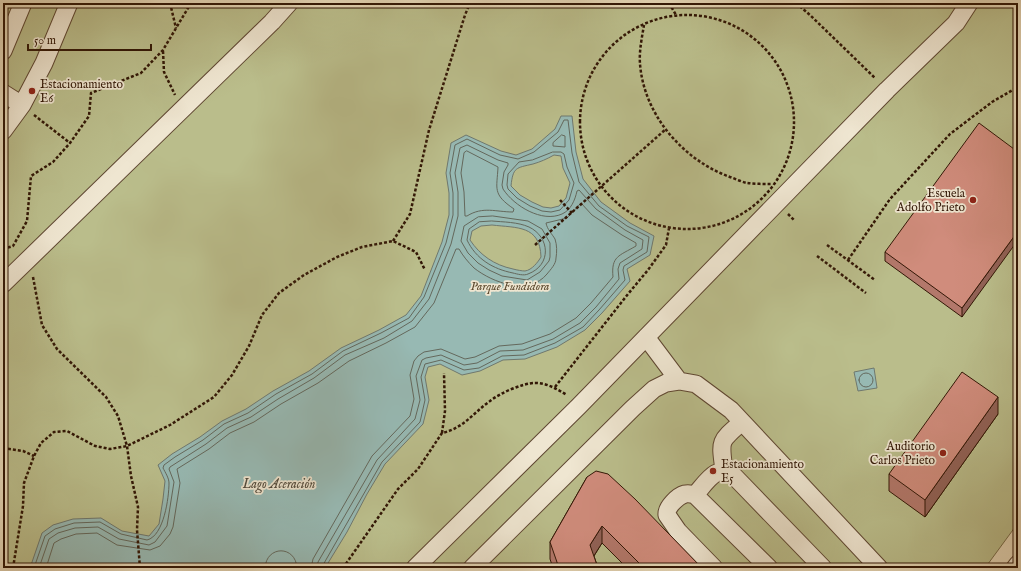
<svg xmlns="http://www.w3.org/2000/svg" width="1021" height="571" font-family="'IM FELL English',serif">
	<rect width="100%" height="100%" fill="#e6d8b8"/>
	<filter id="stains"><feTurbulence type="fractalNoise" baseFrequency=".005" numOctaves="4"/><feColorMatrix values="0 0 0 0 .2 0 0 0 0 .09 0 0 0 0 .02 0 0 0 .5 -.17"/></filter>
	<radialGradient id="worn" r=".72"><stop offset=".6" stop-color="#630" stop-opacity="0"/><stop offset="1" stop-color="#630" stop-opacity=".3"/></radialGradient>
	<path fill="#babd8b" stroke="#766a48" d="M3 3H1018V523L985 568H3Z"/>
	<path fill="#97b9b3" stroke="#6f786e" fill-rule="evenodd" d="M561 116H572L576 152 583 179 601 202 630 223 654 236 650 255 627 269 630 281 602 313 585 330 557 347 525 359 503 360 480 371 462 375 440 364 428 367 425 377 429 400 423 424 385 464 367 494 347 532 325 568H286L281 566 278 568H30L42 533 53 525 73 519 101 518 122 531 149 536 159 524 163 499 165 481 158 465 172 454 200 437 222 421 246 409 273 391 309 371 341 348 379 330 406 315 421 296 442 242 449 215V193L446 173 451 143 466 135 501 151 516 155 532 149 555 129ZM554 155 561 156 563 168 570 183 566 198 559 206 551 208 543 207 532 202 520 195 511 186C513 167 516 168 533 164 540 162 547 159 554 155ZM492 225C517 228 540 225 541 257 538 262 532 270 525 271 522 271 517 270 513 269 494 265 480 255 470 240L472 231 481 226Z
		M874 368 877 388 858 391 854 372Z"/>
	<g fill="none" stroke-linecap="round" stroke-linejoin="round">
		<path stroke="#64685c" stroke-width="1" d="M562 135 565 136V147L553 146V143Z
			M467 151 498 167C497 189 492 194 514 209L513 212C496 212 483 206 467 216H465L464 192 461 173 464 153Z
			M553 152H561L564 154 567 167 574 183 569 200 560 210 551 212 542 211 530 206 517 198 508 189 507 185 508 174 519 162 532 160Z
			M493 216 528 221 542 229 550 243V257L549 261 540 272 527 280 502 276 489 270 478 263 468 253 461 241 464 226 478 217Z
			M492 221C503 222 518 222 529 227 550 237 552 265 528 274 524 276 517 274 513 273 493 269 476 259 467 240L469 229 479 222Z
			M859 380a7 7 0 1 1 14 0a7 7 0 1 1-14 0Z
			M34 568 45 536 55 529 74 523 100 522 121 534 147 540C164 536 169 497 169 483 169 478 165 472 163 468L164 465 175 457 203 440 224 424 248 413 276 394 312 374 343 351 381 333 409 318 424 297 446 243 453 215V193L450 173 455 145 467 139 500 155 518 159 534 152 558 132 564 120H568L572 153 579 182 599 206 627 226 649 237 647 252 624 266 623 270 625 280 599 310 583 327 555 343 524 355 502 356 479 368 464 370 441 360 425 364 421 377 425 400 420 422 382 462 323 565 322 568
			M39 568 49 539 58 533 75 528 98 527 119 539 149 545 155 542 167 526 174 482 169 469 170 467 206 444 227 428 251 417 278 399 314 378 345 355 384 338 412 321 429 299 451 244 458 216V192L455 173 460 148 467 145 498 160 508 163V165L504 172 502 185 503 189C514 206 542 223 562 214 571 210 575 200 577 191L579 190 596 209 625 230 643 240 642 249 620 263 618 269 619 279 596 307 580 323 553 339 523 350 500 351 477 363 464 365 441 355 426 358 422 360 416 376 420 400 415 419 377 460 318 562 317 568
			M46 568 54 543 61 539 76 534 97 533 117 545 150 550 160 546 170 534 173 527 180 483 177 469 209 449 230 433 254 422 281 404 318 383 349 361 386 343 415 327 434 303 456 249H459C463 256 468 262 474 268 493 283 529 296 547 274 551 269 556 264 556 258 557 252 557 245 555 239 552 234 547 229 546 223L567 218 581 203 592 215 622 235 636 243V246C619 256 611 256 613 277L591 303 576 318 550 334 522 344 499 346 475 357 465 359 441 349 424 352 418 356 414 361 410 375 414 399 410 416 372 456 313 559 311 568
			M265 568C266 545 296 545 297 568"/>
		<defs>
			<path id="minor" d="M3 51 23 3
				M3 93 22 105
				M3 131 22 105 44 63 69 3
				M3 284 272 22 289 3
				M646 337 679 381
				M724 470C720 440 719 442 742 422
				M695 495C692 494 689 493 685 494 678 496 666 507 667 515L678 531 714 568
				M415 568 579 406 887 90 956 23 969 3
				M472 568 633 408 654 389 666 383 679 381 696 384 731 410 879 568
				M769 568 695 495C706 483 717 462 734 476L823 568
				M1015 568 1018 564"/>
		</defs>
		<use href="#minor" stroke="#5f4732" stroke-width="19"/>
		<path stroke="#321706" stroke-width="2.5" stroke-dasharray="3 2" stroke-linecap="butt" d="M170 3 176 28
			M669 3 676 15
			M796 3 810 15 875 78
			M580 122a107 107 0 1 1 214 0a107 107 0 1 1-214 0Z
			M644 25C642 37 639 51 640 64 644 115 683 160 730 177 736 179 742 182 747 183 755 184 764 184 772 184
			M163 51 164 72 175 95
			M34 115 70 143
			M560 200 572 213
			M788 214 795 221
			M393 241 410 214 429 130 465 15 470 3
			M535 245 666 129
			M827 245 875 280
			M3 249 13 246 27 221 31 176 53 162 70 143 89 116 91 93 141 73 163 50 191 3
			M817 256 866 293
			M848 260 890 199 950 134 992 102 1018 87
			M33 277 42 325 57 349 106 397 118 416 127 446 131 476 138 507 137 530 140 568
			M555 387 628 294 648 270 666 245 669 228
			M442 433 445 411 444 373
			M3 448 23 451 34 456
			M13 568 23 506 24 483 34 456 41 443 54 432 67 431 95 446 110 449 127 446 170 425 214 397 232 375 249 346 262 315 279 293 304 275 337 257 362 247 393 241 416 252 425 270
			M343 568 398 489 418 469 442 433C464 428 473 413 490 401 500 393 523 383 535 383 547 383 557 389 567 395"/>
		<use href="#minor" stroke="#efe6d1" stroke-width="17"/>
	</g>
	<path fill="#b3786b" stroke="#321706" d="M1018 152 962 317 885 261V252Z
		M998 414 925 517 889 491V474Z
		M587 477 702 568H627L602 543 594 556 598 568H553L550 559V542Z"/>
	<path fill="#926257" stroke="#321706" d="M1018 231V240L962 317V308Z
		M998 397V414L925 517V500Z
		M602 526V543L590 562V545Z"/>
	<path fill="#d08c7c" stroke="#321706" d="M979 123 1018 152V231L962 308 885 252Z
		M962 372 998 397 925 500 889 474Z
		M596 471 608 474 635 499 702 568H644L602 526 590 545 598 568H559L550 542 587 477Z"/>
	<g fill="#8f2418" stroke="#efe6d1" stroke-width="1.5">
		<circle cx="32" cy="91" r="4"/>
		<circle cx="973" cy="200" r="4"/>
		<circle cx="943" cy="453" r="4"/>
		<circle cx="713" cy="471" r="4"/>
	</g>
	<g text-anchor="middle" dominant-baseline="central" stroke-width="3.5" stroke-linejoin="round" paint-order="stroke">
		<g font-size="12" fill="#321706" stroke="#efe6d1" text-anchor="start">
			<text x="40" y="84">Estacionamiento<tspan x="40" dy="14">E6</tspan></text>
			<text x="965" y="193" text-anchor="end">Escuela<tspan x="965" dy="14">Adolfo Prieto</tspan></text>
			<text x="935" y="446" text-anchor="end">Auditorio<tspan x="935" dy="14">Carlos Prieto</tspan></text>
			<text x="721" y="464">Estacionamiento<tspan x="721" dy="14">E5</tspan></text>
		</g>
		<g font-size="12" font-style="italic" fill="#5b492e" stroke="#efe6d1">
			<text x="510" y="286">Parque Fundidora</text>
		</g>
		<g font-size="13" font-style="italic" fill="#50483a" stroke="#efe6d1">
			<text x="279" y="484">Lago Aceración</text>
		</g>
	</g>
	<rect width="1021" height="571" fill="none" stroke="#e6d8b8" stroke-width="16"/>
	<rect x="4" y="4" width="1013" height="563" fill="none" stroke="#321706" stroke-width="2"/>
	<rect x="8" y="8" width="1005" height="555" fill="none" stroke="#321706"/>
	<path d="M28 44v6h123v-6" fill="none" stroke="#321706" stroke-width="2"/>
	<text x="34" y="44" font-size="12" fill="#321706" stroke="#efe6d1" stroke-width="3" paint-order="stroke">50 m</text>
	<rect width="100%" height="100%" filter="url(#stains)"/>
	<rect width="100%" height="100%" fill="url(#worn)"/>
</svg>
